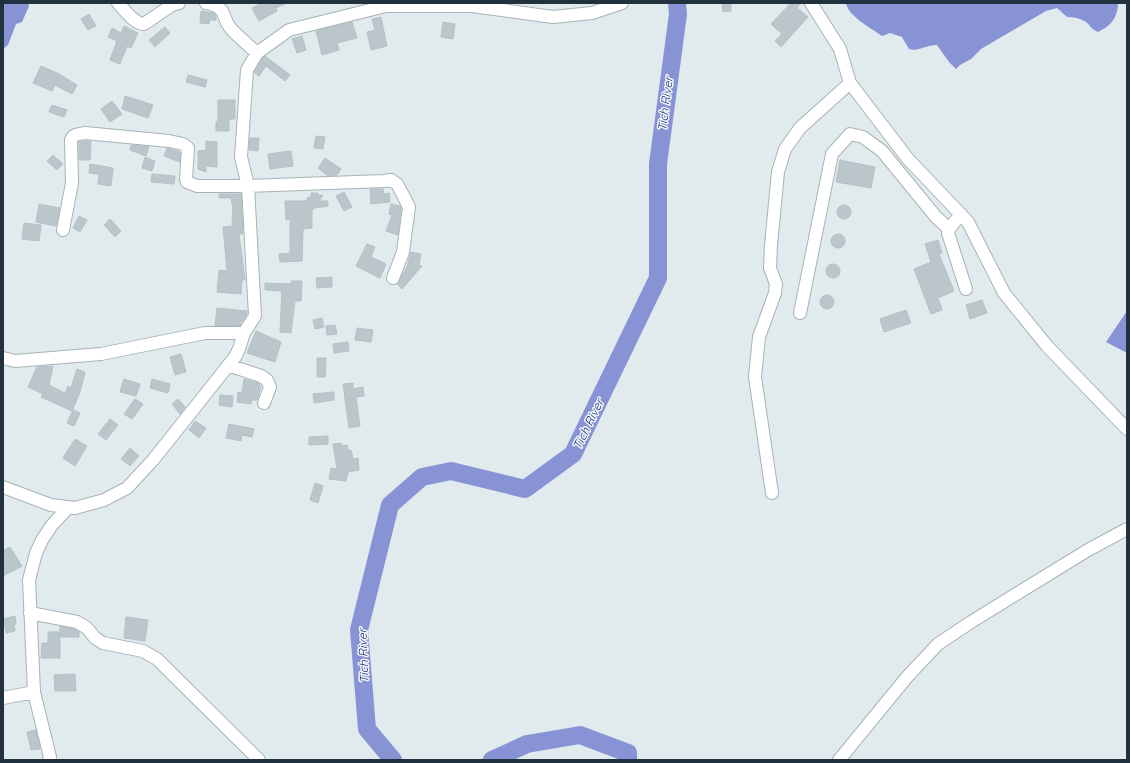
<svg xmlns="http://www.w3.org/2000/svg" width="1130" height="763" font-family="Quicksand,sans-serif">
	<rect width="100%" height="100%" fill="#e1eaed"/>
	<path fill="#8793d4" d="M3 3H28L29 6 22 22 16 24 8 45 3 49Z
		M846 3H1118C1118 17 1111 26 1098 32 1091 29 1091 26 1086 22 1080 18 1073 17 1067 17L1057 8 1046 11 981 49 971 59 960 65 956 69 949 62 937 45C926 45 918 52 909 49L902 37 890 33 882 36C871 28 848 16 846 3Z
		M1127 311V353L1106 342Z"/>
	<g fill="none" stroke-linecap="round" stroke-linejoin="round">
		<path stroke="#8793d4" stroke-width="18" d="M393 760 367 729 359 630 390 505 422 477 451 471 525 489 573 454 658 278V164L678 14 677 3
			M492 760 527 744 580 735 628 753V760"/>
	</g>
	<path fill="#bac6ca" stroke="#b3c1c7" d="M262 3H287L276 8 277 11 259 21 252 8Z
		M722 3H731V11L723 12Z
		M791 3H801L797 8 808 17 781 47 775 41 782 34 771 24Z
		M201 11 214 13 216 16V20H210L209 24 200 23Z
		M89 14 96 26 88 30 81 19Z
		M381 17 387 46 371 50 367 32 375 30 372 19Z
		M352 22 357 38 337 43 339 50 322 55 316 31Z
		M443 22 455 24 453 39 441 37Z
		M124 26 138 33 131 48 127 46 120 64 110 60 117 41 108 37 112 28 121 33Z
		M165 27 170 33 155 47 149 40Z
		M302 36 306 50 297 53 292 39Z
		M265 56 290 75 285 81 266 66 259 76 254 72 263 58Z
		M41 66 59 74 77 85 72 94 55 85 52 91 33 83Z
		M188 75 207 80 205 87 186 82Z
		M125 96 153 105 148 118 122 109Z
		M218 100H235V119H229V131H216V122L218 121Z
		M112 101 122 114 110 122 101 109Z
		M52 105 67 110 64 117 49 112Z
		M316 136 325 137 323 149 314 148Z
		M250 138H259L258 151 249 150Z
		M85 141H91L90 160H79V142Z
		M206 141 217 142V167L206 166V172L198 169V151L206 150Z
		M131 145 149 147 146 156 130 150Z
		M167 148 180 152V162L164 156Z
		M291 151 293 166 270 169 268 154Z
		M53 155 63 164 57 170 47 161Z
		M145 157 155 161 152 171 142 168Z
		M325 158 341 169 337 175 328 176 318 168Z
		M840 160 875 167 871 188 836 182Z
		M90 164 113 168 111 186 98 184 99 174 89 173Z
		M152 174 175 176 174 184 151 182Z
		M370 189H383L384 194 389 193 390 202 371 204Z
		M344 192 352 207 344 211 336 196Z
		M311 193H318L319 196 323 195 319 201H328V206L314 208 313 210 312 208V228L303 229 302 261 280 262 279 254 290 253V219L286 220 285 201H307V198L311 197Z
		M219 194H241L243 234H239L245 280H242L241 294 217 292 219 270 227 271 223 227 232 226 233 203 232 204 231 198H219Z
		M39 204 60 208 56 226 36 222Z
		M391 204 400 206 401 208 398 235 386 231 392 215 389 214Z
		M837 212a7 7 0 1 1 14 0a7 7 0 1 1-14 0Z
		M79 216 87 220 80 232 73 228Z
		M110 219 121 231 115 237 104 225Z
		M24 223 41 225 39 241 22 239Z
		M831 241a7 7 0 1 1 14 0a7 7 0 1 1-14 0Z
		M938 240 942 253 939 254 954 291 938 298 942 310 931 314 914 269 931 262 925 244Z
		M367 244 375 247 371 257 386 264 380 278 356 266Z
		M411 252 421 254 419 265 422 266 402 289 397 284 407 267Z
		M826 271a7 7 0 1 1 14 0a7 7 0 1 1-14 0Z
		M332 277V287L317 288 316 278Z
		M291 281H302L301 301H295L291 333 280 332 282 291 265 290V283L291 284Z
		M820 302a7 7 0 1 1 14 0a7 7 0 1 1-14 0Z
		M982 300 987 313 970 319 966 305Z
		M217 308 247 311V314L243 321H241L240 326H215Z
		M906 310 911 323 884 332 880 319Z
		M322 318 324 327 315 329 313 320Z
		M335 325 337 334 327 335 326 326Z
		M357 328 373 330 371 342 355 340Z
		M256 331 281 342 275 362 247 353Z
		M348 342 349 351 334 353 333 344Z
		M181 354 186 372 175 375 170 357Z
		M317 358H326L325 377H317Z
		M53 366 49 385 65 393 68 386 71 388 77 369 85 372 80 392 72 411 41 397 43 394 28 387 37 367Z
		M124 379 140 384 136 396 120 392Z
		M152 379 170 384 168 393 150 388Z
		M244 379 258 383 261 386 257 400H252L251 404 237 402 238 392 242 393Z
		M353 383V389L363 387 364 396 356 397 360 426 349 428 343 384Z
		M334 392V400L314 403 313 394Z
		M220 395 233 396 232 407 219 405Z
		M135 399 143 404 132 419 124 414Z
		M178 399 185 407 180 414 172 404Z
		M73 410 80 413 74 426 67 423Z
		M110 419 118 425 106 440 98 434Z
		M195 421 206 428 199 438 189 430Z
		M229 424 254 429 252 437 242 435 241 441 226 438Z
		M328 436V444L309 445V437Z
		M75 439 87 446 75 466 63 458Z
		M341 443 342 446 347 445 348 450H351L353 459 358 458 359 470 348 472 346 481 329 479 331 468 337 469 333 444Z
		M130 448 139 456 130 466 121 459Z
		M315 483 323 486 318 503 310 500Z
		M10 547 22 566 3 576V551Z
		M15 616 16 624 14 625 15 631 6 633 5 627H3V619Z
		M126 617 148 620 145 641 124 638Z
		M60 626 74 629 79 632V637H60Z
		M48 632H60V658H41L42 643H48Z
		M75 674 76 691H55L54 675Z
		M36 730 40 749 31 750 27 732Z"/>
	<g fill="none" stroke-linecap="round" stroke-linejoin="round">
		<defs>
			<path id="minor" d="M118 3C124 9 134 24 144 24L172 5 179 3
				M206 3C229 7 220 17 232 30 240 38 249 46 257 53
				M811 3 840 49 850 83 908 159 968 222 1004 293 1047 346 1127 429
				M961 214 949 229 948 233 966 289
				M63 230 72 183 71 140C73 134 79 134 85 133L169 141 183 144 188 148 186 179 187 182 197 186H248L384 181 391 180 397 184 403 195 409 207 403 252 393 278
				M800 313 832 154 850 134 863 137 882 151 936 217 949 229
				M3 358 15 361 101 354 205 333H244L255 316 248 186 241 157 247 70 257 53 289 30 386 6H472L553 17 592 13 622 3
				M228 365 261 376 267 380 270 387 264 403
				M3 487 51 505 75 508 104 500 127 488 153 460 235 357 239 349 244 333
				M772 493 755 377 759 337 775 293 776 284 770 268 771 245 778 172 785 149 800 128 850 83
				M30 613 77 622 87 628 95 638 103 643 143 651 157 659 259 760
				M3 698 34 692
				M49 760 50 757 34 692 29 580 36 553 42 540 52 525 68 508
				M839 760 907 677 938 644 971 622 1088 550 1127 529"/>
		</defs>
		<use href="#minor" stroke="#a7b3b8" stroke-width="14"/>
		<use href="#minor" stroke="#fff" stroke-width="12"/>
	</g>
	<g text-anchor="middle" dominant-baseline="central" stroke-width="3" stroke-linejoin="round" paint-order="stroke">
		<g font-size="12" font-style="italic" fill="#18277d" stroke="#f2f8f9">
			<text transform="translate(665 104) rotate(-83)">Tich River</text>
			<text transform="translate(588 424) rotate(-64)">Tich River</text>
			<text transform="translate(363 656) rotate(-92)">Tich River</text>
		</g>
	</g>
	<rect width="1130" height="763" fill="none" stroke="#21323e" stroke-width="8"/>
</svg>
